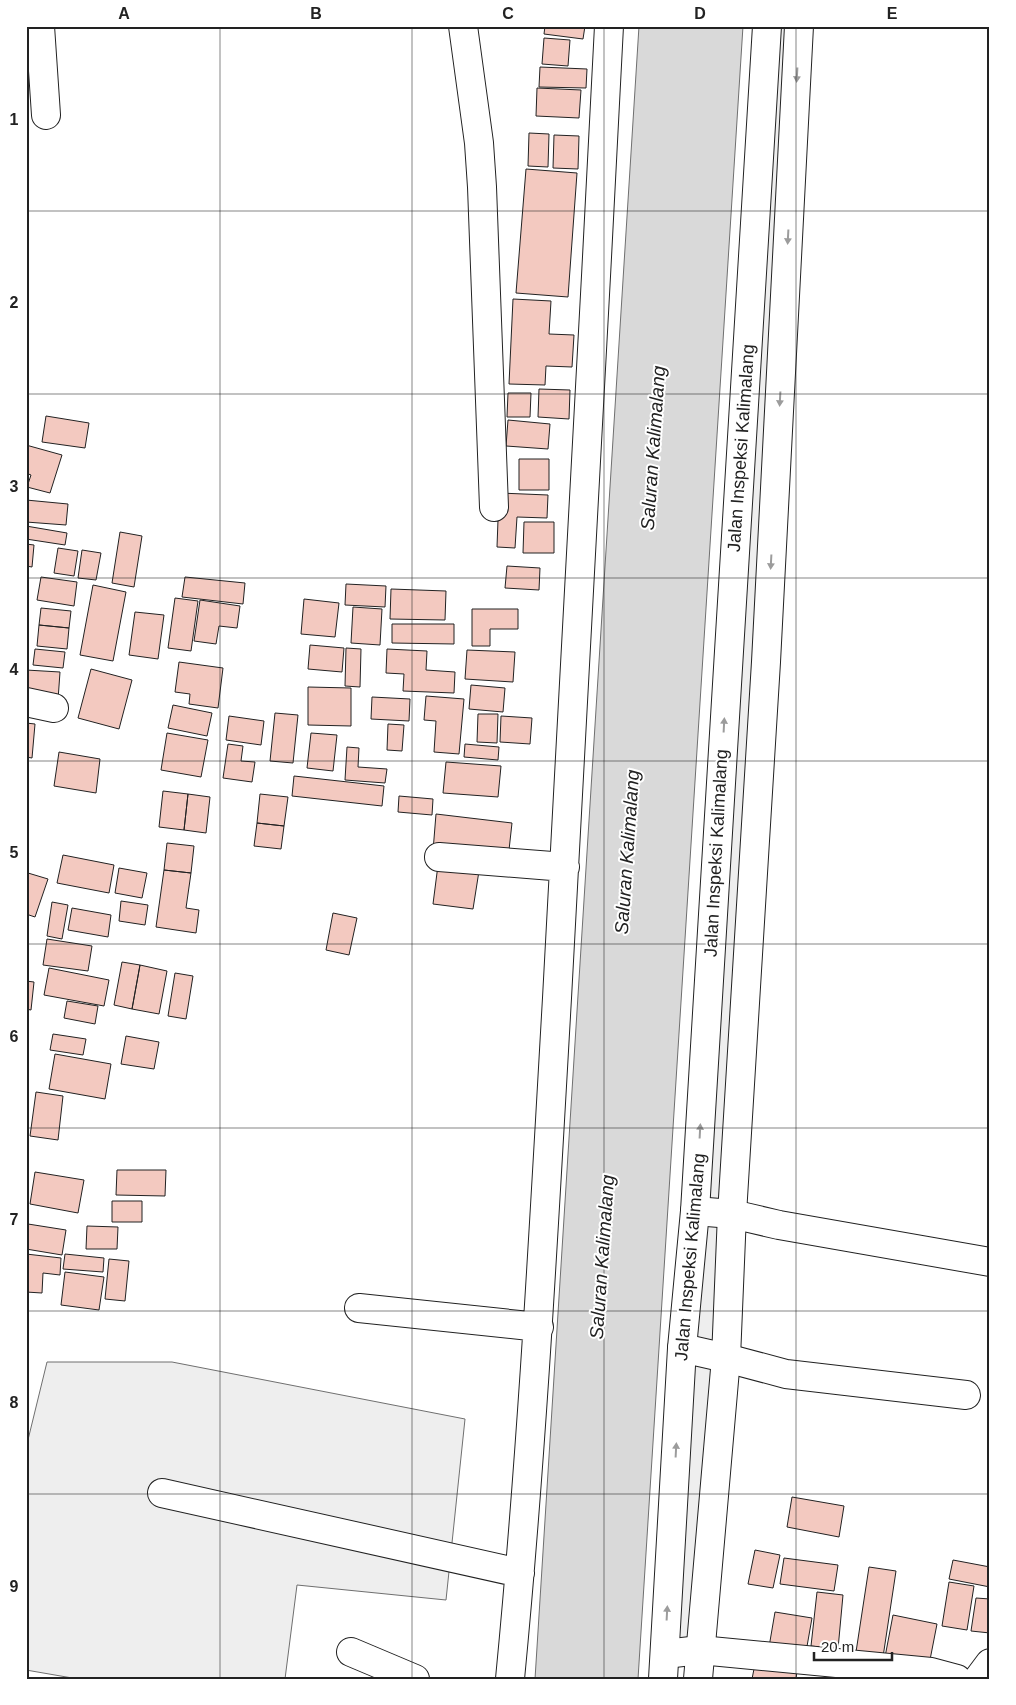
<svg xmlns="http://www.w3.org/2000/svg" width="1016" height="1705" font-family="Arial,sans-serif">
	<rect width="100%" height="100%" fill="#fff"/>
	<path fill="#eee" stroke="#6f6f6f" d="M767 26H799L700 1650 665 1654Z
		M47 1362H172L465 1419 446 1600 297 1585 285 1679H78L26 1670V1448Z"/>
	<path fill="#d9d9d9" stroke="#6f6f6f" d="M639 26H743L638 1679H535Z"/>
	<path fill="#f3c9c0" stroke="#222" d="M545 26H585L583 39 544 34Z
		M544 38 570 40 568 66 542 64Z
		M540 67 587 69 586 88 539 87Z
		M537 88 581 90 579 118 536 116Z
		M529 133 549 134 548 167 528 166Z
		M554 135 579 136 578 169 553 168Z
		M526 169 577 173 568 297 516 293Z
		M513 299 551 301 549 334 574 335 572 367 546 366 545 385 509 384Z
		M539 389 570 390 569 419 538 417Z
		M508 393H531L530 417H507Z
		M46 416 89 423 85 448 42 442Z
		M508 420 550 424 548 449 506 446Z
		M26 445 62 455 50 493 27 487 31 475 26 473Z
		M519 459H549V490H519Z
		M499 493 548 495 547 518 517 517 515 548 497 547Z
		M26 500 68 504 66 525 26 522Z
		M524 522H554V553H523Z
		M26 526 67 533 65 545 26 539Z
		M120 532 142 536 134 587 112 583Z
		M26 544 34 545 32 567 26 566Z
		M58 548 78 551 74 576 54 573Z
		M82 550 101 553 96 580 78 578Z
		M507 566 540 568 539 590 505 588Z
		M41 577 77 582 74 606 37 600Z
		M185 577 245 583 243 604 182 597Z
		M346 584 386 586 385 607 345 605Z
		M93 585 126 592 113 661 80 655Z
		M391 589 446 591 445 620 390 619Z
		M175 598 198 601 191 651 168 648Z
		M304 599 339 603 335 637 301 634Z
		M200 600 240 606 237 628 219 626 216 644 194 641Z
		M353 607 382 609 380 645 351 643Z
		M41 608 71 611 69 628 39 625Z
		M472 609H518V629H490V646H472Z
		M135 612 164 615 158 659 129 655Z
		M392 624H454V644L392 643Z
		M39 625 69 628 67 649 37 646Z
		M310 645 344 648 342 672 308 669Z
		M346 648 361 649 360 687 345 686Z
		M35 649 65 652 63 668 33 665Z
		M387 649 427 651 426 670 455 672 454 693 403 691 404 674 386 673Z
		M467 650 515 652 513 682 465 679Z
		M179 662 223 668 218 708 189 704 190 694 175 692Z
		M91 669 132 680 119 729 78 718Z
		M26 670 60 672 58 700 26 698Z
		M471 685 505 688 503 712 469 709Z
		M308 687 351 688V726L308 725Z
		M426 696 464 699 459 754 434 752 436 721 424 720Z
		M372 697 410 699 409 721 371 719Z
		M173 705 212 713 207 736 168 728Z
		M275 713 298 715 293 763 270 761Z
		M478 714H498L497 743 477 742Z
		M229 716 264 721 261 745 226 740Z
		M501 716 532 718 530 744 500 742Z
		M26 723 35 724 32 758 26 757Z
		M388 724 404 725 402 751 387 750Z
		M167 733 208 740 201 777 161 770Z
		M311 733 337 735 333 771 307 768Z
		M228 744 243 746 241 761 255 762 252 782 223 778Z
		M465 744 499 747 498 760 464 757Z
		M347 747 359 748 358 767 387 769 385 783 345 780Z
		M59 752 100 759 96 793 54 786Z
		M446 762 501 766 498 797 443 793Z
		M294 776 384 786 382 806 292 796Z
		M163 791 188 794 184 830 159 827Z
		M188 794 210 797 206 833 184 830Z
		M260 794 288 797 284 826 257 823Z
		M399 796 433 799 432 815 398 812Z
		M436 814 512 823 508 859 433 851Z
		M257 823 284 826 281 849 254 846Z
		M167 843 194 846 191 873 164 870Z
		M63 855 114 865 109 893 57 883Z
		M438 865 479 871 473 909 433 904Z
		M119 868 147 873 142 898 115 893Z
		M164 870 191 873 186 908 199 910 196 933 156 927Z
		M28 873 48 879 35 917 26 914V877Z
		M121 901 148 905 145 925 119 921Z
		M52 902 68 905 62 939 47 936Z
		M72 908 111 915 108 937 68 930Z
		M333 913 357 918 349 955 326 950Z
		M47 939 92 946 88 971 43 965Z
		M122 962 140 965 132 1009 114 1005Z
		M140 965 167 971 159 1014 132 1009Z
		M49 968 109 980 104 1006 44 995Z
		M175 973 193 976 186 1019 168 1016Z
		M26 981 34 982 31 1010 26 1009Z
		M67 1001 98 1006 95 1024 64 1018Z
		M53 1034 86 1039 83 1055 50 1050Z
		M126 1036 159 1042 154 1069 121 1064Z
		M55 1054 111 1064 105 1099 49 1089Z
		M36 1092 63 1096 58 1140 30 1136Z
		M117 1170H166L165 1196 116 1195Z
		M35 1172 84 1180 78 1213 30 1204Z
		M112 1201H142V1222H112Z
		M28 1224 66 1230 62 1255 26 1249Z
		M87 1226 118 1227 117 1249H86Z
		M26 1254 61 1258 60 1275 43 1273 42 1293 26 1292Z
		M65 1254 104 1258 103 1272 63 1269Z
		M109 1259 129 1261 125 1301 105 1299Z
		M65 1272 104 1277 99 1310 61 1305Z
		M792 1497 844 1506 839 1537 787 1527Z
		M755 1550 780 1555 773 1588 748 1584Z
		M784 1558 838 1565 834 1591 780 1584Z
		M953 1560 990 1567V1587L949 1579Z
		M869 1567 896 1571 883 1657 856 1652Z
		M949 1582 974 1586 967 1630 942 1626Z
		M817 1592 843 1595 838 1649 811 1646Z
		M976 1598 990 1599V1633L971 1631Z
		M775 1612 812 1618 806 1652 769 1647Z
		M893 1615 937 1624 929 1665 885 1657Z
		M755 1664 797 1671 796 1679H752Z"/>
	<g fill="none" stroke-linecap="round" stroke-linejoin="round">
		<defs>
			<path id="minor" d="M40 26 46 115
				M463 26 479 143 482 187 494 507
				M26 702 54 708
				M439 857 565 867
				M695 1211 732 1214 779 1225 990 1262
				M359 1308 539 1327
				M682 1348 726 1358 786 1374 966 1395
				M162 1493 520 1573
				M351 1652 415 1679
				M665 1654 700 1650 931 1672 957 1679
				M510 1679C532 1452 544 1225 557 998 576 674 592 350 609 26
				M978 1679 990 1663"/>
			<path id="major" d="M663 1679 682 1348 695 1211 767 26
				M698 1679 726 1358 732 1214 766 662 799 26"/>
		</defs>
		<use href="#minor" stroke="#222" stroke-width="30"/>
		<use href="#major" stroke="#222" stroke-width="30"/>
		<use href="#minor" stroke="#fff" stroke-width="28"/>
		<use href="#major" stroke="#fff" stroke-width="28"/>
	</g>
	<defs><path id="oneway-solid" d="M-6-.8H1V-3.2L6.5 0L1 3.2V.8H-6Z" transform="scale(1.25)"/></defs>
	<g fill="#9c9c9c">
		<use href="#oneway-solid" transform="translate(797 75) rotate(93)"/>
		<use href="#oneway-solid" transform="translate(788 237) rotate(93)"/>
		<use href="#oneway-solid" transform="translate(780 399) rotate(93)"/>
		<use href="#oneway-solid" transform="translate(771 562) rotate(93)"/>
		<use href="#oneway-solid" transform="translate(724 725) rotate(-87)"/>
		<use href="#oneway-solid" transform="translate(700 1131) rotate(-87)"/>
		<use href="#oneway-solid" transform="translate(676 1450) rotate(-87)"/>
		<use href="#oneway-solid" transform="translate(667 1613) rotate(-87)"/>
	</g>
	<path fill="none" stroke="#222" stroke-width="1" stroke-opacity="0.55" d="M220 26V1679M412 26V1679M604 26V1679M796 26V1679M26 211H990M26 394H990M26 578H990M26 761H990M26 944H990M26 1128H990M26 1311H990M26 1494H990"/>
	<g text-anchor="middle" dominant-baseline="central" stroke-width="4" stroke-linejoin="round" paint-order="stroke">
		<g font-size="18" fill="#222" stroke="#fff">
			<text transform="translate(741 448) rotate(-86)">Jalan Inspeksi Kalimalang</text>
			<text transform="translate(716 853) rotate(-87)">Jalan Inspeksi Kalimalang</text>
			<text transform="translate(690 1257) rotate(-85)">Jalan Inspeksi Kalimalang</text>
		</g>
		<g font-size="19" font-style="italic" fill="#222" stroke="#fff">
			<text transform="translate(653 448) rotate(-86)">Saluran Kalimalang</text>
			<text transform="translate(627 852) rotate(-86)">Saluran Kalimalang</text>
			<text transform="translate(602 1257) rotate(-86)">Saluran Kalimalang</text>
		</g>
	</g>
	<rect width="1016" height="1705" fill="none" stroke="#ffffff" stroke-width="55"/>
	<path d="M814 1652v8h78v-8" fill="none" stroke="#222222" stroke-width="2.5"/>
	<text x="821" y="1652" font-size="15" fill="#222222" stroke="#ffffff" stroke-width="4" paint-order="stroke">20 m</text>
	<rect x="28" y="28" width="960" height="1650" fill="none" stroke="#222" stroke-width="2"/>
	<g font-size="16" text-anchor="middle" font-weight="bold" fill="#222">
		<text x="124" y="19">A</text>
		<text x="316" y="19">B</text>
		<text x="508" y="19">C</text>
		<text x="700" y="19">D</text>
		<text x="892" y="19">E</text>
		<text x="14" y="125">1</text>
		<text x="14" y="308">2</text>
		<text x="14" y="492">3</text>
		<text x="14" y="675">4</text>
		<text x="14" y="858">5</text>
		<text x="14" y="1042">6</text>
		<text x="14" y="1225">7</text>
		<text x="14" y="1408">8</text>
		<text x="14" y="1592">9</text>
	</g>
</svg>
